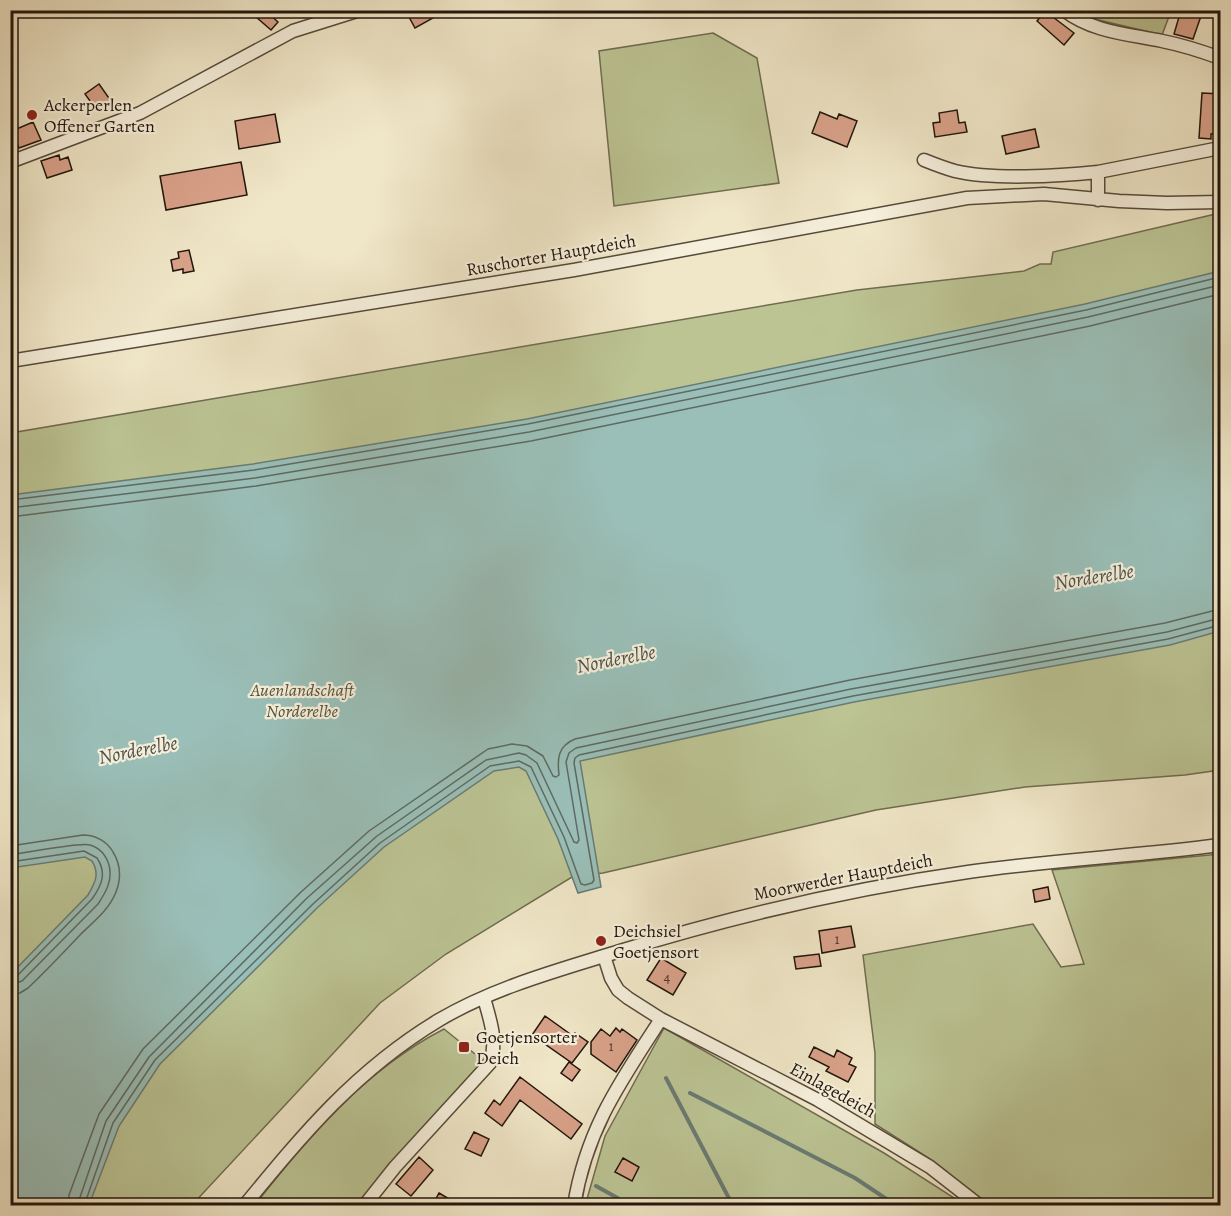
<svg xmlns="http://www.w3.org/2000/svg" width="1231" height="1216" font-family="Alegreya,serif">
	<rect width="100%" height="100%" fill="#f0e7c8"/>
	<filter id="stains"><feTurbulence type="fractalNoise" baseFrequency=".00333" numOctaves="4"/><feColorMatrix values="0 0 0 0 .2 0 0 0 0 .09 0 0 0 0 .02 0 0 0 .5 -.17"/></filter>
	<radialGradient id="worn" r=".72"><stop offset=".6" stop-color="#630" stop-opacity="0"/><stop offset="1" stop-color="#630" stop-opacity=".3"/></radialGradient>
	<path fill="#bcc494" stroke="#6f6c50" stroke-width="1.5" d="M1080 11H1171L1162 35 1086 17Z
		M713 33 757 58 779 183 614 206 599 51Z
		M1220 213V770L1185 775 1025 787 876 810 603 873 572 877 446 954 380 1003 192 1205 11 1206V433L857 290 1024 271 1040 264H1051L1053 252Z
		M1220 854V1205H989L932 1160 875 1124V1053L863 955 1033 924 1061 967 1084 964 1052 870Z
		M664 1028 884 1153 965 1205 585 1206 605 1136Z
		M444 1029 485 1062 359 1205 254 1206C308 1137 366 1069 444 1029Z"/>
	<path fill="#9abfb8" stroke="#6a7b73" stroke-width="1.5" d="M1220 271V631L1170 645 854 702 580 761 601 887 578 893 558 839 526 771 519 767 494 771 384 847 317 908 160 1064 119 1126 89 1205H11V974L88 895C95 883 100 874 92 861L85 857 11 868V495L253 464 527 419 1085 304Z"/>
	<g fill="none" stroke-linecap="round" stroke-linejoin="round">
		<path stroke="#5e6a62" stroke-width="1.5" d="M10 500 254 470 528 424 1086 310 1220 277
			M10 508 255 478 529 432 1088 317 1220 285
			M10 517 256 486 531 441 1090 326 1220 294
			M10 846 83 835C95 835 107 841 113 852 121 865 121 879 116 892 109 910 93 922 80 935 63 953 46 971 28 988L20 993 10 994
			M10 855C25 853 80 842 90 845 100 848 106 855 109 865 113 880 106 892 98 904L22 981 10 985
			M10 862 84 851 97 858C107 873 102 885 92 899L17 976 10 978
			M68 1206 69 1195 99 1114 143 1049 301 892 369 831 488 749 512 744 527 746 543 756 553 776 556 777 559 775C557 758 558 746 575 739L850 680 1165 623 1220 609
			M77 1206 106 1121 149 1057 307 898 377 836 486 760 519 753 526 755 537 763 574 842 577 843 579 840 566 762 569 753 576 748 851 689 1167 632 1220 618
			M84 1206 113 1123 155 1060 313 904 380 843 490 766 519 761 531 767 564 837 581 884 585 885 592 883 594 880 574 763 575 758 579 755 853 696 1168 639 1220 625"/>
		<path stroke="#6a7b73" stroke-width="4" d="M666 1078 733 1206
			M690 1093 855 1178 897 1206
			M596 1186 632 1206"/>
	</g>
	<path fill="#d9a28a" stroke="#22150b" stroke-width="1.5" d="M248 10H265L278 22 271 30Z
		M421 10H429L433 18 415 28 409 17Z
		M1181 10 1202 13 1193 39 1174 34Z
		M1045 11 1074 33 1064 45 1037 21Z
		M99 84 111 101 97 111 85 94Z
		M1202 93 1221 94V133L1211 134V139L1199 138Z
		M957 110 959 123 965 122 967 132 935 137 933 123 940 122 939 113Z
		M820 112 837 119 839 114 857 121 847 147 812 133Z
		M275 114 280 142 239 149 235 121Z
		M33 122 41 140 19 148 12 131Z
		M1035 129 1039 147 1006 154 1002 136Z
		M59 155 60 160 68 157 72 170 47 178 41 161Z
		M241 162 247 195 166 210 160 176Z
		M189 250 194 271 183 273V269L173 271 171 260 179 258 178 252Z
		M1048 887 1050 899 1035 902 1033 890Z
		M851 926 855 947 822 953 819 931Z
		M819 954 821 966 796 969 794 957Z
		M661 958 686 973 673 995 647 980Z
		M545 1016 573 1036 575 1033 588 1042 572 1063 532 1035Z
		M616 1028 620 1032 622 1029 637 1040 616 1072 591 1054V1042L601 1029 610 1036Z
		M814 1047 834 1057 837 1050 852 1058 849 1064 856 1067 848 1082 826 1071 829 1067 809 1057Z
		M569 1062 580 1070 572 1081 561 1073Z
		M520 1077 582 1124 571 1139 520 1100 502 1126 485 1113 494 1100 500 1105Z
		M474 1132 489 1139 481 1156 465 1149Z
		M419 1157 433 1170 411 1196 396 1184Z
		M623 1158 639 1167 632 1181 615 1172Z
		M439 1193 461 1206H432Z"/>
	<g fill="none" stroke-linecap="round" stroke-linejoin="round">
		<defs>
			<path id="minor" d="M1064 10C1092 32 1128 34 1162 41 1182 45 1201 51 1220 58
				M924 160C934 164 944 168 955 171 992 180 1059 176 1098 172
				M10 162 140 113 293 31 360 10
				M1098 200V172L1220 148
				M10 361 574 270 967 198 1044 194 1119 201 1167 203 1220 202
				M604 956 611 978 618 990 628 998 661 1019 818 1100 930 1167 980 1206
				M244 1206C304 1133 356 1070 439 1020 495 987 559 970 620 951 734 916 850 889 968 872 1052 860 1136 856 1220 845
				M364 1206 395 1167 490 1063C498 1041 490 1020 484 998
				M574 1206C586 1130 620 1082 661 1019"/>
		</defs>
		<use href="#minor" stroke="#564a3a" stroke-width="15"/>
		<use href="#minor" stroke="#f5efdb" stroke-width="12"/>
	</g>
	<g fill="#8f2418" stroke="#f5efdb" stroke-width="2">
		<circle cx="32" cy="115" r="6"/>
		<circle cx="601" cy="941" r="6"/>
		<rect x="458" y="1041" width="12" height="12" rx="3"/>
	</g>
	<g text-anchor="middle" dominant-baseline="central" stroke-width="4.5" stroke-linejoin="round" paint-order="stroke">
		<g font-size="15" fill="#50382b">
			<text x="837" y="939">1</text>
			<text x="667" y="977">4</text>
			<text x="611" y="1046">1</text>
		</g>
		<g font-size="18" fill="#22150b" stroke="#f5efdb" text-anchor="start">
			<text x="44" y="105">Ackerperlen<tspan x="44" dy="21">Offener Garten</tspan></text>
			<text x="613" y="931">Deichsiel<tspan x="613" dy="21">Goetjensort</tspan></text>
			<text x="476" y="1037">Goetjensorter<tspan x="476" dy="21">Deich</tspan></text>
		</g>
		<g font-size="18" fill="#22150b" stroke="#f5efdb">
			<text transform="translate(551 255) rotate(-10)">Ruschorter Hauptdeich</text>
			<text transform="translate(843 877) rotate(-11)">Moorwerder Hauptdeich</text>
			<text transform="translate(833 1090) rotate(29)">Einlagedeich</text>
		</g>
		<g font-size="18" font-style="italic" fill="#58523b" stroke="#f5efdb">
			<text x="302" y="690">Auenlandschaft<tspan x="302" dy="21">Norderelbe</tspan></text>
		</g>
		<g font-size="20" font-style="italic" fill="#4c5048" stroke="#f5efdb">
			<text transform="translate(1094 577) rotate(-9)">Norderelbe</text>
			<text transform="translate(616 659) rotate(-11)">Norderelbe</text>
			<text transform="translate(138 750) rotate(-11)">Norderelbe</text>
		</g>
	</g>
	<rect width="1231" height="1216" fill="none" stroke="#f0e7c8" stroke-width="36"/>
	<rect x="12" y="12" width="1207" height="1192" fill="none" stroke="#22150b" stroke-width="3"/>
	<rect x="18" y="18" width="1195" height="1180" fill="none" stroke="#22150b" stroke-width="1.5"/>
	<rect width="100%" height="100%" filter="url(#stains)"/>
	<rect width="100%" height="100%" fill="url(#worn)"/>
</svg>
